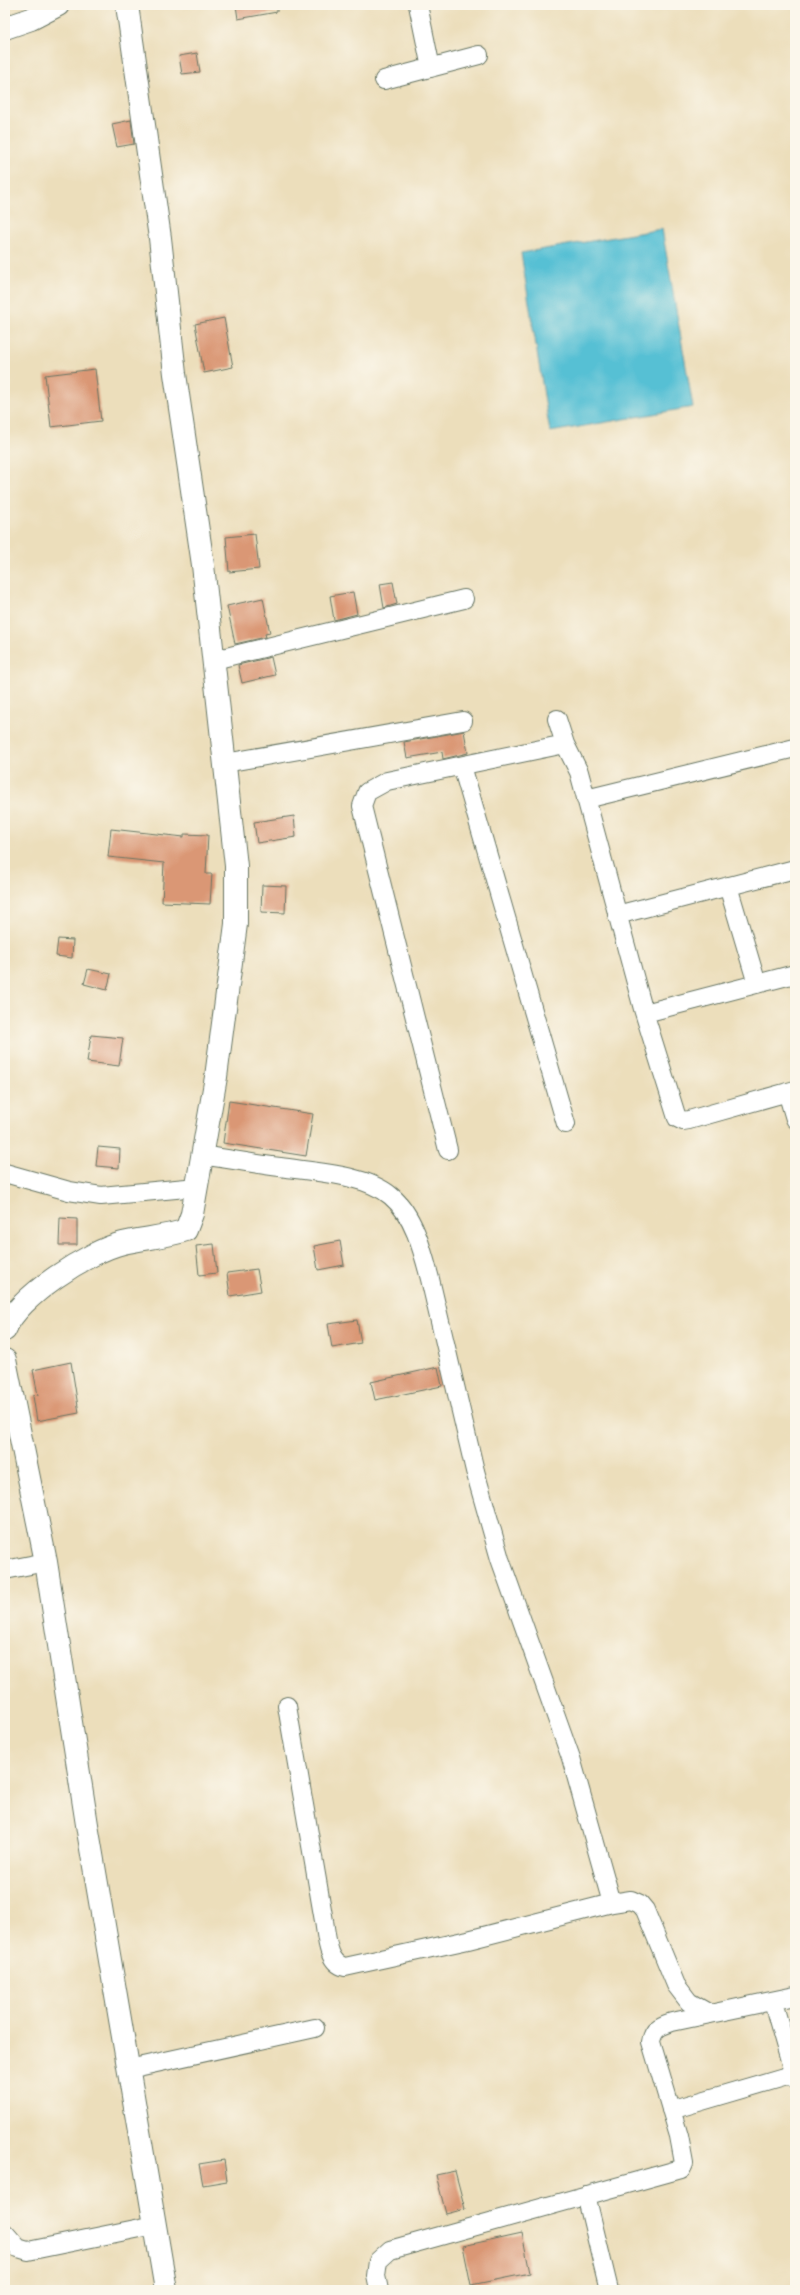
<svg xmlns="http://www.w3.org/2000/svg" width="800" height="2295" font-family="Alegreya,serif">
	<rect width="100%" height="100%" fill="#fbf7ec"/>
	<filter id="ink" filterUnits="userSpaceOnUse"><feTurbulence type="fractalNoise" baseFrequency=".025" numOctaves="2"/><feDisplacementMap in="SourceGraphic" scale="8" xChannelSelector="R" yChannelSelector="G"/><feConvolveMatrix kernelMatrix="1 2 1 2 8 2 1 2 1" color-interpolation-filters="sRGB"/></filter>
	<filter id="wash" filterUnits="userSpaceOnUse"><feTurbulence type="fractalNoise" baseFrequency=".012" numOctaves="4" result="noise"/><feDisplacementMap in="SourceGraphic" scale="16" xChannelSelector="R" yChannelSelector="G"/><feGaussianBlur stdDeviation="0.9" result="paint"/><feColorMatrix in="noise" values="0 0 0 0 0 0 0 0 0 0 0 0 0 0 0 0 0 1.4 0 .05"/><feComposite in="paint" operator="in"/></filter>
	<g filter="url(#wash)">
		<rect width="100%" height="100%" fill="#ecdebb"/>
		<path fill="#57c0d4" stroke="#3b7e84" d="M662 229 693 407 550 432 521 253Z"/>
		<g id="blocks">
			<path fill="#da9775" d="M236 5H277V12L238 19Z
				M197 53 200 72 182 74 179 56Z
				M131 120 134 144 117 147 112 124Z
				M224 318 233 367 204 373 195 324Z
				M95 369 101 421 51 427 45 375Z
				M255 534 259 569 229 572 226 537Z
				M393 582 397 604 384 608 380 584Z
				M353 592 357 614 334 620 330 596Z
				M263 598 270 633 265 634 266 637 235 644 227 606Z
				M271 657 275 675 242 683 238 665Z
				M464 731 468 753 443 759 442 752 407 758 404 742Z
				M294 816 296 837 257 843 254 822Z
				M111 829 184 837V834L208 835 206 874H212L210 904 162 902 164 863 108 857Z
				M262 885 286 886 285 913 261 912Z
				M58 939 73 940 72 958 56 956Z
				M88 969 111 974 107 990 84 984Z
				M91 1035 123 1038 119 1066 87 1062Z
				M229 1101 313 1114 306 1156 223 1143Z
				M98 1147 120 1149 119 1168 96 1166Z
				M60 1218 77 1219V1245H59Z
				M340 1241 344 1265 318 1270 314 1246Z
				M214 1244 217 1273 199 1275 196 1246Z
				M257 1269 261 1291 230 1296 227 1273Z
				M357 1320 361 1343 332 1348 328 1324Z
				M71 1362 79 1413 37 1421 33 1396 38 1395 33 1370Z
				M438 1367 442 1386 375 1400 371 1382Z
				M224 2160 227 2181 203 2185 199 2164Z
				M455 2171 465 2209 446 2214 436 2175Z
				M522 2233 530 2273 471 2285 463 2246Z"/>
		</g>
	</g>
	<g filter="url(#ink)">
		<use href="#blocks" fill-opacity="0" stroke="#677563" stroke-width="1"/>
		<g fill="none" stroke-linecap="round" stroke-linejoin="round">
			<defs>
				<path id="street" d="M418 5 431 68
					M384 80 479 55
					M214 660 464 599
					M557 719 565 744 579 772 643 1009 677 1118 683 1121 689 1120 795 1090
					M225 763 463 721
					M462 766 566 1124
					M586 799 795 748
					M728 886 757 984
					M617 915 795 869
					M645 1013 795 974
					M787 1092 795 1119
					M448 1150 362 806 367 792 387 781 565 744
					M202 1155C228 1159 254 1164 280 1167 313 1172 365 1174 391 1196 414 1215 423 1252 430 1279L475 1471 500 1559 571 1758 612 1903
					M5 1173 69 1191 101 1196 197 1187
					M5 1570 46 1562
					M287 1706 324 1921C327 1937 327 1963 345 1967L468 1940 612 1903 631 1900 640 1904 645 1910 676 1985 689 2002 710 2014
					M773 2002 795 2079
					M129 2069 315 2028
					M671 2110 794 2074
					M586 2195 609 2290
					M5 2233 18 2248 28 2251 155 2225
					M379 2290 376 2276 378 2261 390 2250 681 2169 684 2163 679 2136 651 2042C653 2029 660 2026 672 2022L795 1996"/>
				<path id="secondary" d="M5 28 31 19 58 5
					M5 1330C17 1297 89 1251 123 1243 144 1238 166 1237 186 1230L192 1214 216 1077 236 924V866L203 565 175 374 160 238 127 5
					M5 1360 46 1562 88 1831 166 2290"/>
			</defs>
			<use href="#street" stroke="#677563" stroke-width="20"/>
			<use href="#secondary" stroke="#677563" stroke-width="24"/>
			<use href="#street" stroke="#fff" stroke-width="18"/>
			<use href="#secondary" stroke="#fff" stroke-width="22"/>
		</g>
	</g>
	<rect width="800" height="2295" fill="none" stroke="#fbf7ec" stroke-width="20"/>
</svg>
